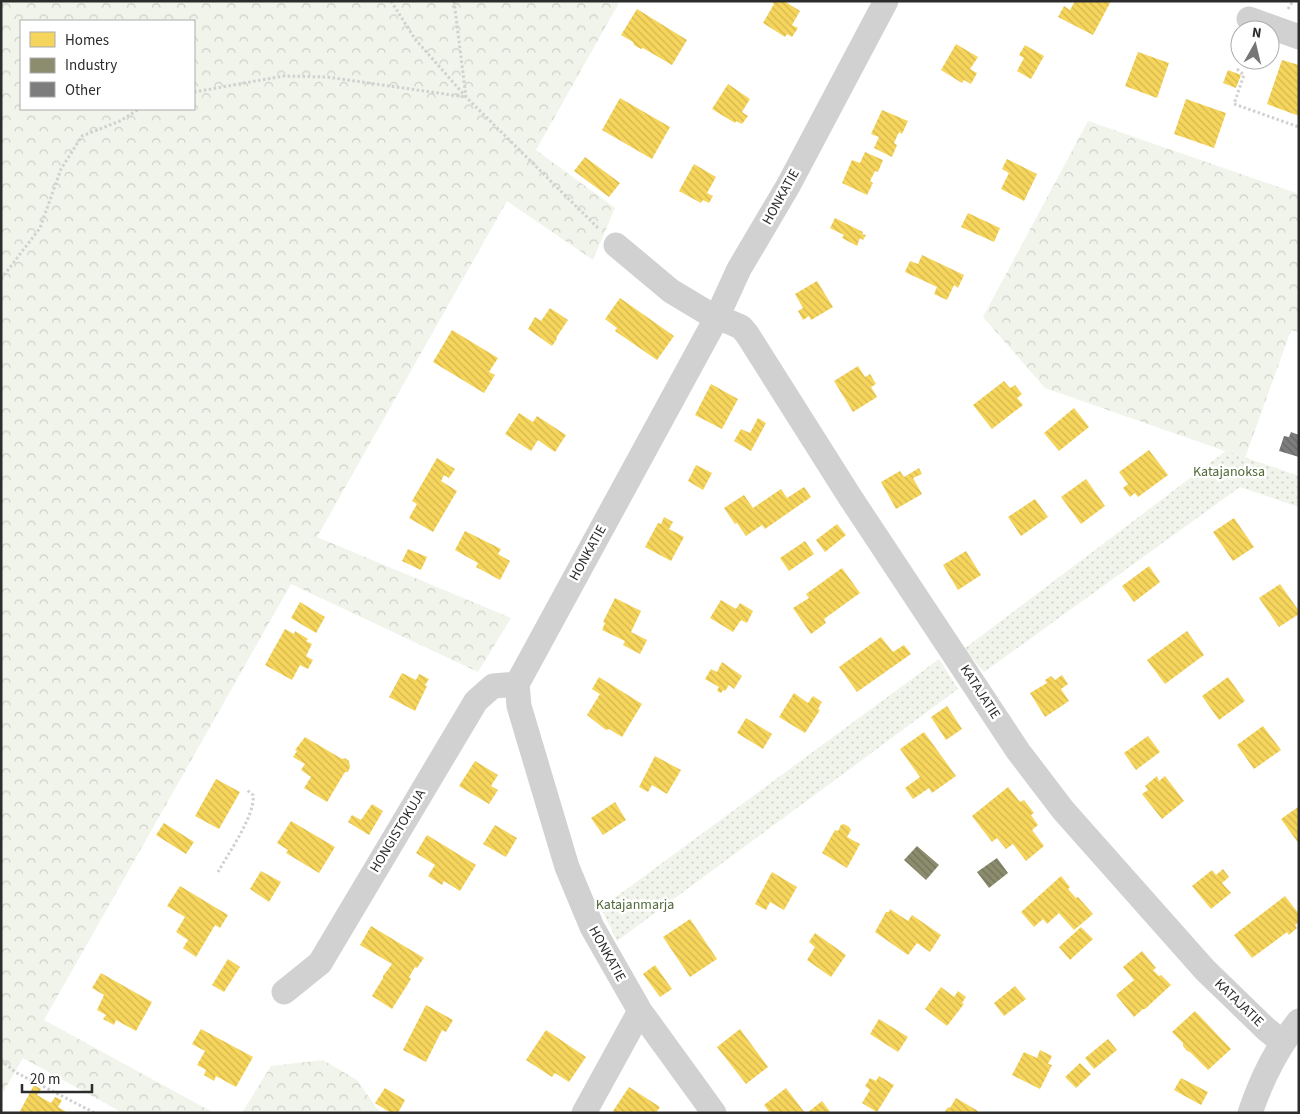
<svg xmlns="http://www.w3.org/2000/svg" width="1300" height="1114" font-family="'Source Sans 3',sans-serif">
	<defs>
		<pattern id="forest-crowns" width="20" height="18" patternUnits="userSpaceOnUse" patternTransform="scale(1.25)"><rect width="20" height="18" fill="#f0f4ea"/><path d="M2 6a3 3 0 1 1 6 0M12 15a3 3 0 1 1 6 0" fill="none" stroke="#ced1c9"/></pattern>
		<pattern id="park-dots" width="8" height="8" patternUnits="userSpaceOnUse" patternTransform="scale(1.25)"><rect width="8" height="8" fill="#f0f4ea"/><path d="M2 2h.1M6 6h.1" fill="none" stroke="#ced1c9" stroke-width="1.8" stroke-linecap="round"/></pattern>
		<pattern id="homes-back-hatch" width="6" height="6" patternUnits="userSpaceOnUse" patternTransform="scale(1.25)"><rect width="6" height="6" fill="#f6d55c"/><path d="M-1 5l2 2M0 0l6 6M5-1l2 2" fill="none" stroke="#d3b750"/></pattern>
		<pattern id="industry-back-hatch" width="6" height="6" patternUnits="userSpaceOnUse" patternTransform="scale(1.25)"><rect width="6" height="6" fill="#8c8c6e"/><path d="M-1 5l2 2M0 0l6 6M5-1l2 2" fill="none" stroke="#73735b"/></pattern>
		<pattern id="building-back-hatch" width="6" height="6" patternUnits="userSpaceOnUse" patternTransform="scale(1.25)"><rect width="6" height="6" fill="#7d7d7d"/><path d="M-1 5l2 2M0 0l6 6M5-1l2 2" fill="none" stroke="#676767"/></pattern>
	</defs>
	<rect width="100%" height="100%" fill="#fff"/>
	<path fill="url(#forest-crowns)" fill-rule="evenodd" d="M1 1H620L536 150 615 208 593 260 507 201 317 537 511 618 478 672 291 584 44 1020 214 1113H123L23 1058 1 1096ZM21 21H194V109H21Z
		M1088 121 1299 194V332L1291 330 1245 458 1045 388 983 317Z
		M323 1060 357 1080 380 1113H242L271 1066Z"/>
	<path fill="url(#park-dots)" d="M1226 451 1299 476V507L1240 487 984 672 964 649Z
		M939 659 958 689 617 941 601 908Z"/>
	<path fill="url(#homes-back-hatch)" d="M770 1H784L800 11 792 25 798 28 792 37 787 34 785 37 763 23 774 4Z
		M1075 1H1111L1093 35 1058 17 1064 6 1070 10Z
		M637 9 687 40 672 65 643 48 641 49 634 45 633 42 621 35Z
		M956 44 978 57 970 69 977 73 971 84 964 80 962 83 941 70Z
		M1025 45 1044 56 1031 79 1017 71 1024 58 1019 55Z
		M1138 52 1169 63 1157 98 1125 86Z
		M1282 60 1299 65V116L1267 104Z
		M1228 70 1241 75 1236 88 1223 83Z
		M728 84 750 99 742 112 748 116 742 124 736 121 735 123 712 109Z
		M620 98 670 127 652 159 602 130Z
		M1186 99 1226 113 1214 148 1174 134Z
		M882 110 908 121 902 134 899 132 894 143 897 145 892 157 874 148 879 137 871 134Z
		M865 152 883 160 878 172 875 171 870 181 873 183 867 195 842 183 852 160 860 163Z
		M585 157 620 183 609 197 574 171Z
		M1007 159 1037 174 1024 201 1001 189 1009 173 1002 169Z
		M694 164 716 177 707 193 713 196 709 203 703 200 701 203 679 191Z
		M968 213 1000 228 994 242 961 227Z
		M835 218 863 232 862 234 866 235 863 240 860 238 857 246 842 238 844 235 830 228Z
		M922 255 964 275 958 288 954 285 947 300 934 294 937 287 905 272 910 261 918 264Z
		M817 281 833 307 811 320 809 316 803 320 798 311 803 308 795 294Z
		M620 298 674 336 657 360 615 331 617 328 605 319Z
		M550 308 568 320 556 338 557 339 552 346 528 329 535 317 541 321Z
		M452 330 498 358 489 372 495 375 484 393 433 362Z
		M858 366 865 377 870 374 876 384 871 387 877 397 853 412 834 381Z
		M1004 381 1010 388 1015 385 1022 394 1017 398 1023 405 992 429 973 405Z
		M711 384 738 399 722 429 695 415Z
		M1074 408 1089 427 1059 451 1044 433Z
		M519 413 533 422 537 416 566 435 555 452 538 440 531 451 505 434Z
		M758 418 766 423 751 451 734 441 741 429 750 433Z
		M1149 450 1168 475 1138 497 1135 493 1130 497 1123 488 1128 484 1119 472Z
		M437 458 455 469 449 478 444 475 441 481 457 491 433 532 409 518 417 504 412 501Z
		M696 465 712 473 703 490 688 481Z
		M919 468 922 474 913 478 922 494 896 509 881 482 900 471 904 477Z
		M1086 479 1105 506 1081 524 1061 497Z
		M804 487 811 497 765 529 762 525 746 536 737 523 735 524 724 508 744 495 753 508 781 489 787 498Z
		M1035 499 1048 517 1021 536 1008 517Z
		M664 517 673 522 669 529 684 537 671 561 645 547 658 523 661 524Z
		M1234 518 1254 547 1233 561 1213 532Z
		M837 524 846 535 825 552 816 540Z
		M465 531 501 549 498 554 510 561 500 580 476 567 478 563 455 550Z
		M805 541 814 554 789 571 780 558Z
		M408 549 427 557 421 570 402 561Z
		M966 551 981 575 958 590 943 565Z
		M1149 566 1160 582 1134 602 1122 586Z
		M842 568 860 593 824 619 826 623 811 634 793 608 809 598 806 594Z
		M1280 584 1299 611V614L1279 627 1259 598Z
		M615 598 641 611 631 632 647 640 640 654 623 645 625 641 602 630 605 623 603 622Z
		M721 600 736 609 740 603 753 611 747 623 741 620 733 632 710 618Z
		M300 602 325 617 316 633 291 618Z
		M285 629 294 634 295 631 308 639 306 641 312 644 306 656 313 660 308 669 300 665 292 680 265 665Z
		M1187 631 1204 655 1165 684 1147 660Z
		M881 637 893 652 904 645 911 654 857 692 839 667Z
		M722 662 742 676 734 689 729 685 725 691 723 690 721 693 717 691 719 687 705 679 711 669 717 672Z
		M402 673 416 680 419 674 429 679 425 685 427 686 415 711 389 697Z
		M1062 675 1068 684 1061 689 1069 701 1045 717 1030 693 1047 683 1045 680 1051 676 1055 680Z
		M599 677 642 704 622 737 609 729 606 730 587 715 600 694 592 689Z
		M1228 677 1245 701 1219 720 1202 696Z
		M794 693 808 703 813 696 822 702 818 709 820 710 805 733 779 717Z
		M947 706 962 729 946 740 931 717Z
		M746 718 772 734 763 749 737 733Z
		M1263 726 1281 750 1254 769 1237 745Z
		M924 732 956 776 932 793 929 788 913 799 905 788 920 777 900 749Z
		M1148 736 1160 752 1136 770 1124 753Z
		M305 737 342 759 345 758 349 761 350 767 348 772H345L327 802 304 788 311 777 301 770 305 764 293 757 297 751 295 750Z
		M655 756 681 770 667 794 652 785 648 792 639 787Z
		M475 761 498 775 491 786 498 790 489 804 459 786Z
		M1157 776 1159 781 1165 776 1184 801 1162 819 1142 794 1148 790 1145 786Z
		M216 779 240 792 219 829 195 816Z
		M1008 787 1020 802 1024 800 1034 813 1031 815 1038 825 1032 830 1044 846 1026 861 1013 844 1006 849 997 838 992 842 972 816Z
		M615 802 626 820 603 835 591 818Z
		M372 804 383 811 369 835 348 822 352 815 361 820Z
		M1298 807 1299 808V844L1281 819Z
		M291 821 335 847 319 873 286 853 288 850 277 843Z
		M164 823 194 842 186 854 156 835Z
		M844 824 849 827 851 830 847 837 860 844 847 868 822 853 835 830 838 831 841 825Z
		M495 825 517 838 506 857 483 844Z
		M427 835 476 865 460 891 444 881 442 885 428 876 435 865 416 853Z
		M1223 869 1229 877 1222 883 1231 893 1211 909 1192 886 1212 870 1216 875Z
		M261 871 281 882 269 902 250 889Z
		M772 872 797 887 784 910 770 902 766 910 755 904Z
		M1061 876 1070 887 1068 889 1076 898 1078 897 1093 914 1074 930 1059 913 1047 924 1043 919 1034 927 1021 912Z
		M180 886 228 915 220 928 215 925 196 957 183 948 188 940 176 932 185 917 167 906Z
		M1285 896 1299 914V922L1295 925 1297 928 1289 935 1287 932 1252 958 1234 935Z
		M890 909 908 921 912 915 941 935 930 952 917 943 908 955 875 932 886 912H889Z
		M690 919 717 959 690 977 663 937Z
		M371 926 424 958 417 968 415 967 409 977 411 979 392 1009 372 996 383 978V976L392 964 360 945Z
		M1081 927 1093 939 1070 960 1059 947Z
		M815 933 846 955 831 977 807 960 815 947 809 942Z
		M1142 951 1156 968 1153 970 1159 976 1161 975 1171 985 1145 1009H1143L1134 1017 1116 995 1134 980 1123 967Z
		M228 959 240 967 224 992 212 985Z
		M655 965 672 989 660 997 643 974Z
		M101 973 152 1002 136 1031 116 1020 114 1025 103 1019 106 1015 97 1010 104 995 92 988Z
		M1015 986 1026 999 1004 1016 994 1003Z
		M941 987 954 997 958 991 966 997 962 1003 964 1004 947 1026 925 1009Z
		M426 1005 453 1020 446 1032 442 1030 426 1062 403 1050Z
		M1195 1011 1231 1049 1208 1070 1190 1052 1187 1051 1183 1046V1043L1172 1032Z
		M879 1019 908 1037 898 1052 870 1034Z
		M201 1029 253 1057 236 1087 216 1076 214 1081 204 1075 206 1070 197 1065 205 1051 192 1044Z
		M740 1029 768 1067 746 1084 717 1047Z
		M546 1030 586 1057 569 1082 555 1073 552 1077 526 1060Z
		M1108 1039 1117 1050 1094 1069 1085 1058Z
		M1040 1050 1052 1056 1048 1064 1052 1065 1040 1089 1012 1075 1024 1052 1037 1058Z
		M1080 1063 1091 1074 1076 1088 1065 1077Z
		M879 1076 894 1085 877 1112 862 1103 870 1090 865 1086 870 1078 876 1081Z
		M1181 1078 1208 1092 1201 1105 1174 1090Z
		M34 1085 41 1089 37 1095 51 1103 55 1097 62 1100 58 1107 68 1113H19Z
		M629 1087 660 1107 656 1113H616L613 1111Z
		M385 1088 405 1100 398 1113H391L375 1103Z
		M786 1088 805 1113H770L764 1105Z
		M956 1098 978 1111 977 1113H944L948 1107 950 1108Z
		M822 1101 831 1113H807Z"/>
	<path fill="url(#industry-back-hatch)" d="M917 846 939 865 926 880 904 860Z
		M997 858 1008 873 989 888 977 872Z"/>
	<path fill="url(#building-back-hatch)" d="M1291 432 1299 435V457L1279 451 1284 436 1289 437Z"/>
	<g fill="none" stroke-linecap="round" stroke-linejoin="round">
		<path stroke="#d1d1d1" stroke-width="3" stroke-dasharray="2.5 2.5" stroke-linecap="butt" d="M391 1 415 39 466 97
			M454 1 466 97 599 229
			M1288 9 1293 1
			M1237 69 1244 75 1234 104 1299 127
			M194 92 284 76 327 77 466 97
			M1 279 40 228 61 169 82 136 120 121 139 109
			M218 872C228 854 256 814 253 795L247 790
			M1 1060 15 1072 95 1113"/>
		<path stroke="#d1d1d1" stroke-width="25" d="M1249 19 1299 37
			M616 245 671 291 706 312 741 327 747 334 850 497 1018 751 1063 810 1205 970 1266 1029 1282 1042
			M284 992 320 963 476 701 493 686 517 684
			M584 1113 640 1011
			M714 1113 640 1011 592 927 567 867 519 706 517 684 717 317 739 269 788 186 886 1
			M1250 1113C1262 1078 1276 1049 1299 1021"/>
	</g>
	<g text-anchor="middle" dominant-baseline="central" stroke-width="5" stroke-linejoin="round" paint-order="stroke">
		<g font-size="14" fill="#2c2c2c" stroke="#fff">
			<text transform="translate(781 197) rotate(-61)">HONKATIE</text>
			<text transform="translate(588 553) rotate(-61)">HONKATIE</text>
			<text transform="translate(980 692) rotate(57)">KATAJATIE</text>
			<text transform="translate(398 831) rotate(-59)">HONGISTOKUJA</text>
			<text transform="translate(607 954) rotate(61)">HONKATIE</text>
			<text transform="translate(1239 1003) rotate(44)">KATAJATIE</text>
		</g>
		<g font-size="14" fill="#516a38" stroke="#fff">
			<text x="1229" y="472">Katajanoksa</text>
			<text x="635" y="905">Katajanmarja</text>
		</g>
	</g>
	<rect width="1300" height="1114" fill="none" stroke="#2c2c2c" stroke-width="5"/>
	<rect x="20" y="20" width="175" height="90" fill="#ffffff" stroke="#ababab"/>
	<rect x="30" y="32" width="25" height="15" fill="#f6d55c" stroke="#ababab"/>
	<text x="65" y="45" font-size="15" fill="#2c2c2c">Homes</text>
	<rect x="30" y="58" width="25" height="15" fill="#8c8c6e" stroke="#ababab"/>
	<text x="65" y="70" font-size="15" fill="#2c2c2c">Industry</text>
	<rect x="30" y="82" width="25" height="15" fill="#7d7d7d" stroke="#ababab"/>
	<text x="65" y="95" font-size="15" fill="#2c2c2c">Other</text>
	<g transform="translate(1255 45) rotate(8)"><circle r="24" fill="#ffffff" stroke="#ababab"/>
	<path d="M0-4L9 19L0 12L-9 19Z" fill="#767676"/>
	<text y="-8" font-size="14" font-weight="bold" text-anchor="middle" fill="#2c2c2c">N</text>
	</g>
	<path d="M22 1084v8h70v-8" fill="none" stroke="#2c2c2c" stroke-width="2.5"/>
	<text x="30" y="1084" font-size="15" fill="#2c2c2c" stroke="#ffffff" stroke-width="4" paint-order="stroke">20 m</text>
</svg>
